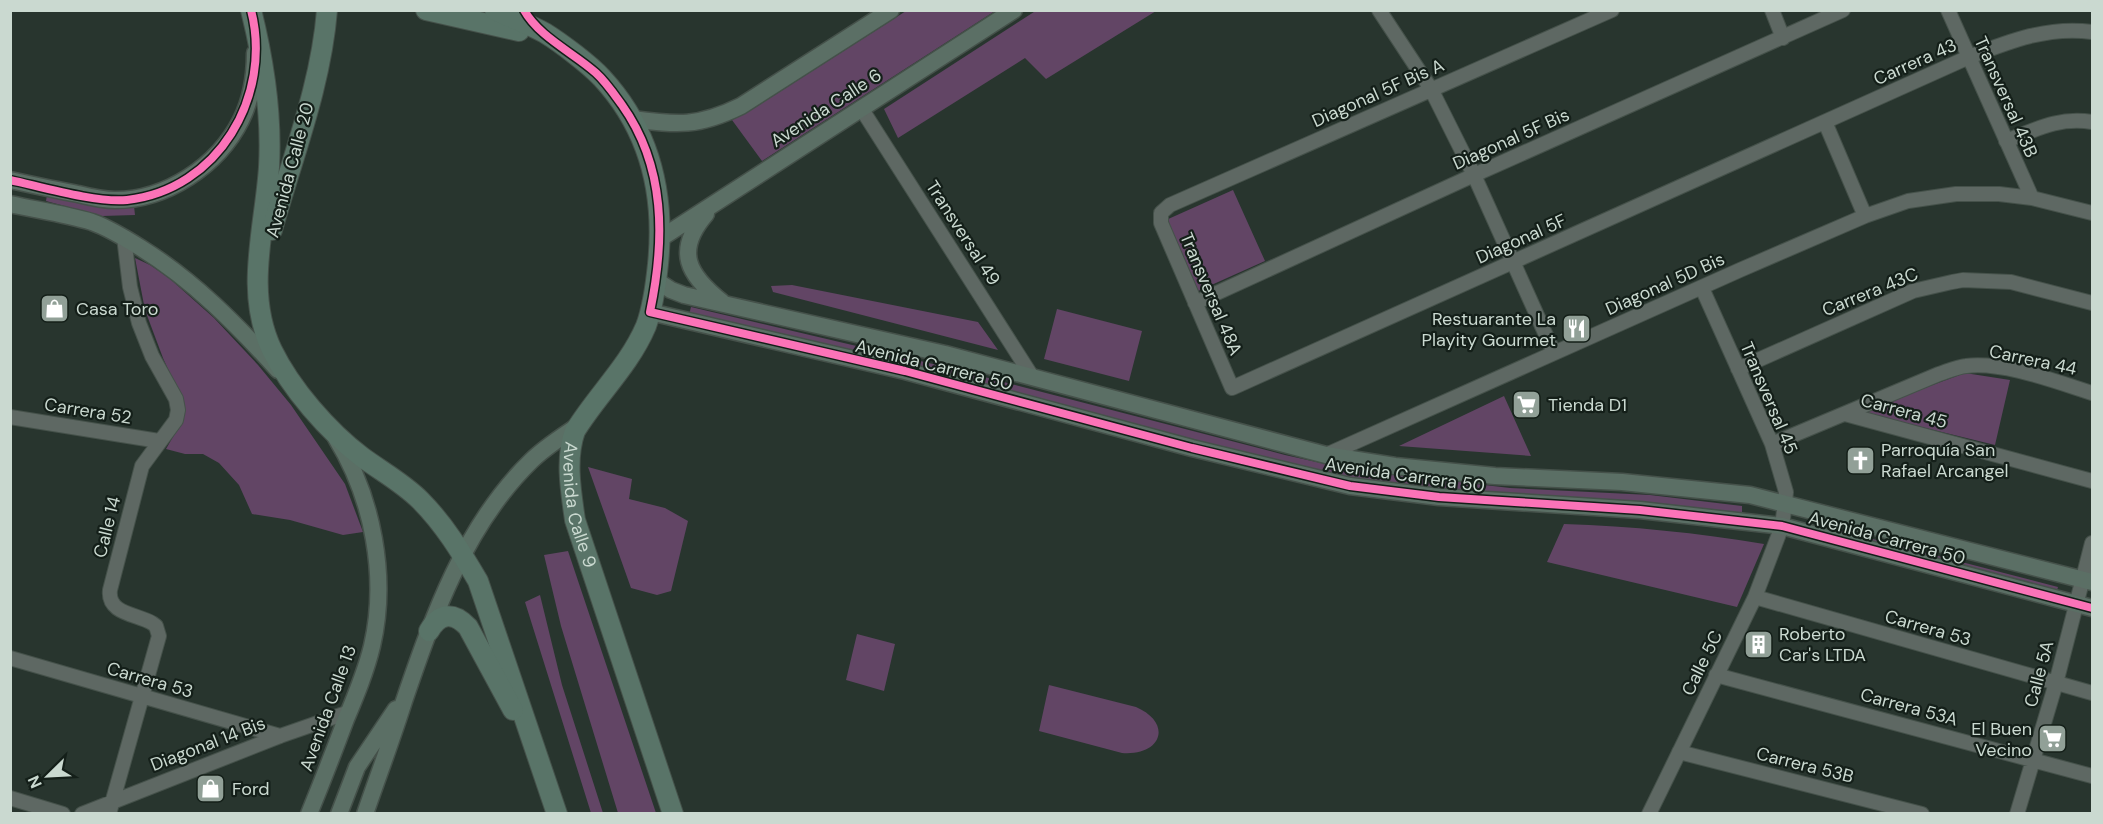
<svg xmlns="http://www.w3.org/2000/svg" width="2103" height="824" font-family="'DM Sans',sans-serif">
	<rect width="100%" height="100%" fill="#28352e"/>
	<path fill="#624565" d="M1037 10 1156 11 1046 79 1025 58 898 138 884 109Z
		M906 11H995L762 161 732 120 748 112Z
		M1233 190 1265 261 1198 291 1166 220Z
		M47 195 134 206 135 215 102 216 46 201Z
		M135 258 150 265 169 278 214 318 258 365 291 405 345 484 363 532 343 535 290 520 252 514 239 485 219 463 203 454H185L166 449 182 421 184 405 163 358 145 310Z
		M792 285 978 322 998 350 773 292 771 286Z
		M691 307 950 368 1285 455 1348 469 1510 488 1650 495 1742 506V514L1419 490 1346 479 689 315Z
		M1057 309 1142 331 1129 381 1044 359Z
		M1965 373 2010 380 1995 445 1860 412Z
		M1504 396 1531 456 1399 446Z
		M588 467 632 479 629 499 665 508 688 521 671 591 657 595 631 588Z
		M1564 524C1632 526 1697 533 1764 544L1737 607 1547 562Z
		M1834 529 2058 587 2056 594 1831 534Z
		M568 551 656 813H618L561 626 544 555Z
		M540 595 562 685 603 813H591L525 602Z
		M857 634 895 644 884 691 846 680Z
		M1049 685 1136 707C1173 723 1162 756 1122 753L1039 731Z"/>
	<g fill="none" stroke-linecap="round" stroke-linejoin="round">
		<defs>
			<path id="minor" d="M1379 10 1431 89 1474 175 1554 353
				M1612 10 1170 205 1161 213V223L1232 388 1969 57C2010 41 2048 26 2092 32
				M1772 10 1783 38
				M1948 10 2032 198
				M861 108 1033 378
				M1825 122 1865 216
				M2006 141C2037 129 2058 117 2092 122
				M1195 303 1474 175 1843 10
				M1738 369 1913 291 1952 282 1963 280 2011 282 2092 303
				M1845 414 2092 481
				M10 417 159 441
				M1772 444 1939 374C1948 371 1957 367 1966 366 2002 361 2057 382 2092 393
				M1326 455 1740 270 1865 216 1908 201 1956 194H1999L2032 198 2092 213
				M1755 597 2092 693
				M10 658 280 736
				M1716 675 2092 776
				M1679 752 1922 814
				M10 798 63 814
				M82 814 280 736 349 712
				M109 814 159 636 156 626 152 623C137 614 107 614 110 590L142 466 176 420 178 410 176 399 152 356 139 323 130 287 124 237
				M1649 814 1755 597 1782 526 1785 503 1786 492 1772 444 1702 288
				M2017 814 2056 683 2092 543"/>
			<path id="major" d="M632 119C678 125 698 127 741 106L891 10
				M10 180C33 185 56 190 78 194 90 197 102 200 115 200 166 200 218 166 241 120 251 100 255 75 255 53
				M10 204C37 210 65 214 92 222 109 228 125 238 141 248 194 281 236 324 278 370
				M706 214C674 251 688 275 722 302
				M661 238 1014 10
				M657 281 671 290 684 295 945 354 1326 455 1395 466 1495 476 1622 482 1750 495 2092 582
				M650 312 905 371 1192 448 1350 486 1439 497 1640 510 1782 526 2092 608
				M309 814C322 782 334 751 346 719 356 695 366 671 372 646 388 577 373 498 336 438
				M339 814 357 767 396 709
				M365 814C378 776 392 739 404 701 433 616 465 525 531 461 545 447 563 436 579 425"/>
			<g id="highway">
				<path d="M251 10C264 62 272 114 269 167 265 228 244 292 272 350 291 389 328 431 362 457 381 471 403 483 420 500 444 524 461 552 478 581L557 814"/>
				<path d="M426 10 519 31"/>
				<path id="s1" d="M495 10C511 18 529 24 545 33 561 43 589 64 602 78 650 130 665 195 658 264 656 284 653 307 646 326 629 366 597 395 575 431 565 459 571 492 575 520L673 814"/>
				<path d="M272 230C292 158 321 86 327 10"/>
				<path d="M429 631C440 612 454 612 468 627L513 710"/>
			</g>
		</defs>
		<use href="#minor" stroke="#45514a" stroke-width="16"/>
		<use href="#major" stroke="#45514a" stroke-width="19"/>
		<use href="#highway" stroke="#45514a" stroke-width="22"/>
		<use href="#minor" stroke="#5e6863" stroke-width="14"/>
		<use href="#major" stroke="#5b6f65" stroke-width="16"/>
		<use href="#highway" stroke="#597468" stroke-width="20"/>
		<defs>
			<path id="cycleway" d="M524 10C539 37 574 53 596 73 606 82 614 94 622 105 666 167 665 240 650 312L905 371 1192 448 1350 486 1439 497 1640 510 1782 526 2092 608
				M10 180C42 187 96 203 127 200 218 190 273 96 251 10"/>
		</defs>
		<use href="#cycleway" stroke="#141f19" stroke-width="11"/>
		<use href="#cycleway" stroke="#fb73b8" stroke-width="8"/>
	</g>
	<defs>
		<symbol id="shop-square" viewBox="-11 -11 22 22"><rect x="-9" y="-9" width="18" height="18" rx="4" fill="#91a097" stroke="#141f19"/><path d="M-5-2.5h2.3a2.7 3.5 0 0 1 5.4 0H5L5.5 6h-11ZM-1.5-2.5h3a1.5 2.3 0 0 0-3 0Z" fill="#fff"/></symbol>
		<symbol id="restaurant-square" viewBox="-11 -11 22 22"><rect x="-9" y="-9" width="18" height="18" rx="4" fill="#91a097" stroke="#141f19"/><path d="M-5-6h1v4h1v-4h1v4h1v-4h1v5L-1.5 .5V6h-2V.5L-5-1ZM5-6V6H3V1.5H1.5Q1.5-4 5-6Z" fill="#fff"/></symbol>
		<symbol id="supermarket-square" viewBox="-11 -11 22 22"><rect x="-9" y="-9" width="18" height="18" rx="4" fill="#91a097" stroke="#141f19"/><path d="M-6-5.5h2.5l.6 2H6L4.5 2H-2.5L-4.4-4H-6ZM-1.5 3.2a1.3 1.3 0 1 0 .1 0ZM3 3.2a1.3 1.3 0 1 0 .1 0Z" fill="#fff"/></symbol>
		<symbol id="church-square" viewBox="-11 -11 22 22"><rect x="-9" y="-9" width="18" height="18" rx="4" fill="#91a097" stroke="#141f19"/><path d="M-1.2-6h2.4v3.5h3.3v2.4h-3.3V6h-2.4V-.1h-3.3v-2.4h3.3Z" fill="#fff"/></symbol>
		<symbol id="building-square" viewBox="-11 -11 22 22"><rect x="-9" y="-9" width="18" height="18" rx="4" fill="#91a097" stroke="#141f19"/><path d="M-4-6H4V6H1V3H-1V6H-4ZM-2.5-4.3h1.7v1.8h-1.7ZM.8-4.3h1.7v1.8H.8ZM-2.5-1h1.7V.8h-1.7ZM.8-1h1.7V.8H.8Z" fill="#fff"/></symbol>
	</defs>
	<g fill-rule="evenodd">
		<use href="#shop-square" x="38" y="292" width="33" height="33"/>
		<use href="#restaurant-square" x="1560" y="312" width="33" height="33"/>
		<use href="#supermarket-square" x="1510" y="388" width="33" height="33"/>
		<use href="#church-square" x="1844" y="444" width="33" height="33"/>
		<use href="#building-square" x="1742" y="628" width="33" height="33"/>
		<use href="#supermarket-square" x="2036" y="722" width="33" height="33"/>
		<use href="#shop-square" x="194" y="772" width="33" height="33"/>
	</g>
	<g text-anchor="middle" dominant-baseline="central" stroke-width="4.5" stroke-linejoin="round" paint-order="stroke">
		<g font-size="18" fill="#cad9d0" stroke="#141f19">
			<text transform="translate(1915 62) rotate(-24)">Carrera 43</text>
			<text transform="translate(1378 93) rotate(-24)">Diagonal 5F Bis A</text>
			<text transform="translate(2006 97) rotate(66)">Transversal 43B</text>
			<text transform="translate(826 108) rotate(-33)">Avenida Calle 6</text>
			<text transform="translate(1511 139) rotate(-24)">Diagonal 5F Bis</text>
			<text transform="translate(290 170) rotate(-75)">Avenida Calle 20</text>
			<text transform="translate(963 233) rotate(57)">Transversal 49</text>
			<text transform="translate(1521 239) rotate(-24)">Diagonal 5F</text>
			<text transform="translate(1665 284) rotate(-24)">Diagonal 5D Bis</text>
			<text transform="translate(1870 292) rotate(-22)">Carrera 43C</text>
			<text transform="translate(1211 294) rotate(67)">Transversal 48A</text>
			<text transform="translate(2033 360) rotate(12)">Carrera 44</text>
			<text transform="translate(934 365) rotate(14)">Avenida Carrera 50</text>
			<text transform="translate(1769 398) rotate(67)">Transversal 45</text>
			<text transform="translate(88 411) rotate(9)">Carrera 52</text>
			<text transform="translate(1904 411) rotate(15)">Carrera 45</text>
			<text transform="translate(1405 475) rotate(8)">Avenida Carrera 50</text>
			<text stroke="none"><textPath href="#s1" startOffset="594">Avenida Calle 9</textPath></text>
			<text transform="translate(107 527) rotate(-76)">Calle 14</text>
			<text transform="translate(1887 538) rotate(15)">Avenida Carrera 50</text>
			<text transform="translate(1928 628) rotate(16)">Carrera 53</text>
			<text transform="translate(1702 663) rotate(-64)">Calle 5C</text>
			<text transform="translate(2039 674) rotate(-75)">Calle 5A</text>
			<text transform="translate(150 680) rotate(16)">Carrera 53</text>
			<text transform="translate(1909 707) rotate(15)">Carrera 53A</text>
			<text transform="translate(328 708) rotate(-70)">Avenida Calle 13</text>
			<text transform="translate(208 744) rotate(-21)">Diagonal 14 Bis</text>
			<text transform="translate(1805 765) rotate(14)">Carrera 53B</text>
		</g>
		<g font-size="18" fill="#cad9d0" stroke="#141f19" text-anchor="start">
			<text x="76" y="309">Casa Toro</text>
			<text x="1556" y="319" text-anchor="end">Restuarante La<tspan x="1556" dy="21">Playity Gourmet</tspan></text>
			<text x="1548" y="405">Tienda D1</text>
			<text x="1881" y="450">Parroquía San<tspan x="1881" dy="21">Rafael Arcangel</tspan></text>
			<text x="1779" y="634">Roberto<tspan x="1779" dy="21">Car's LTDA</tspan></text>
			<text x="2032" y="729" text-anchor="end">El Buen<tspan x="2032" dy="21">Vecino</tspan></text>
			<text x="232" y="789">Ford</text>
		</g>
	</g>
	<rect width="2103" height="824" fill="none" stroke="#cad9d0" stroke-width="24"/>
	<g transform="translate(48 776) rotate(246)" stroke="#141f19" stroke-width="4.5" paint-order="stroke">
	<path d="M0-4.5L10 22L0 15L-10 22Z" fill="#cad9d0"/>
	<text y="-9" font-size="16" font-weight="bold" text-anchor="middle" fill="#cad9d0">N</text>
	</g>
</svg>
